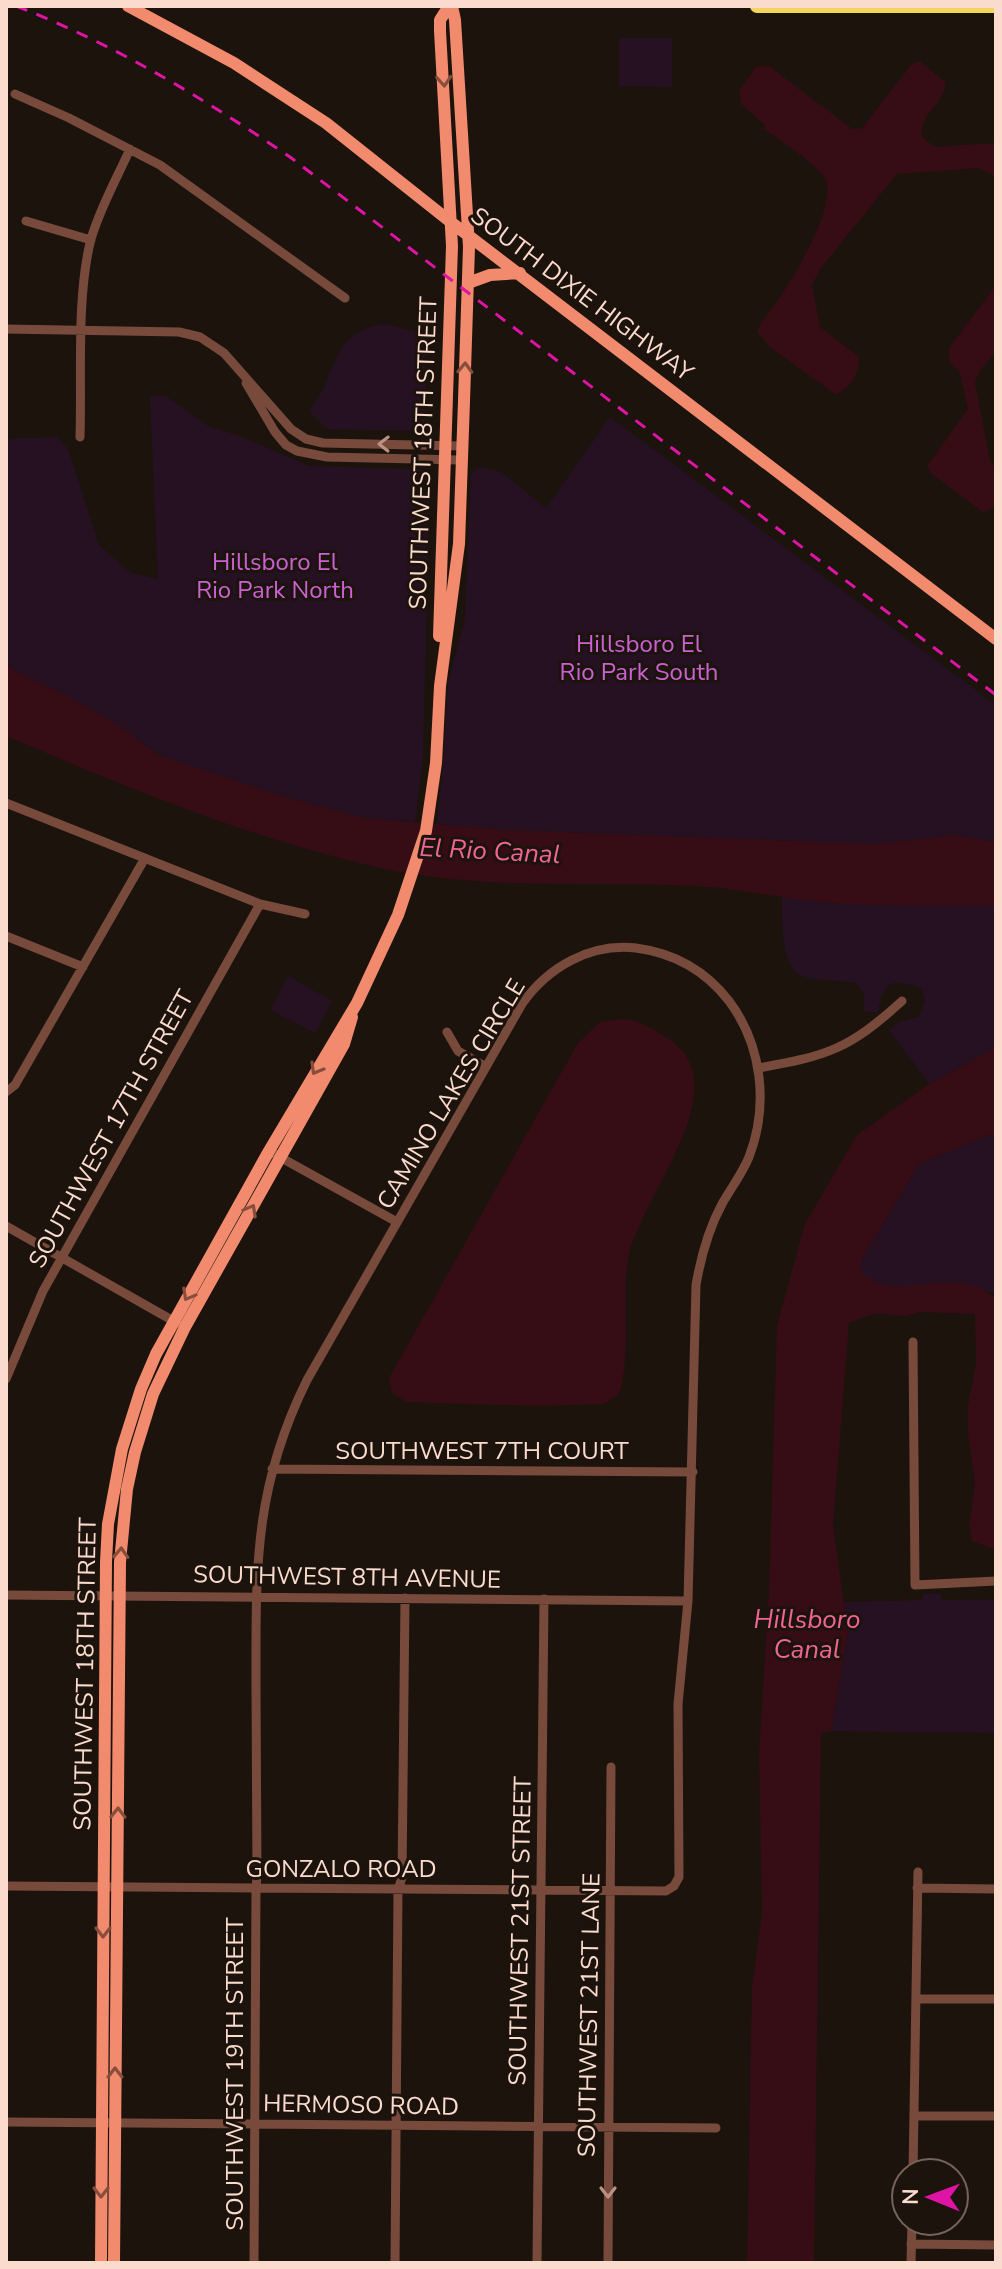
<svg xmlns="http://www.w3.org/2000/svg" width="1002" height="2269" font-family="'Nunito Sans',sans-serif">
	<rect width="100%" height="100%" fill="#1c130d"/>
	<path fill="#261122" d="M619 38H672V87L619 86Z
		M384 324 428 335 424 422 421 428 416 431 327 429 309 411C339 375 328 333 384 324Z
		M150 396H166L208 426 240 436 309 466 420 469 430 475 423 756 415 822 365 818 282 796 159 755 118 725 68 696 13 670 6 662V439L57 437 68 449 99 545 131 573 158 579Z
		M610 417 996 705V842L954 835 876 844 507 830 437 824 443 767 448 682 465 619 471 475 479 467 501 472 546 508Z
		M782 896 833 903 996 906V1047L929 1084 889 1030 897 1023 920 1016 925 999 922 988C890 978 884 980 878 1013L864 1011V993L856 983C840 980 821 981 805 977 779 970 783 918 782 896Z
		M288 976 332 1001 315 1033 271 1010Z
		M996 1132V1292H854L862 1259 919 1164Z
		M923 1594H941L942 1600H996V1733L831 1731 848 1633 844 1602 922 1600Z"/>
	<path fill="#360d14" d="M916 62H921L946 83C944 105 919 113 922 137L935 147 996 143V177L979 168 897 174 820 269 812 285 820 327 858 356C862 371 849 390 835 394L770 347 758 333 759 326C780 300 837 214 826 181 820 165 779 140 764 129L765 125 741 104 739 91 756 67 769 66 852 129 862 128 911 65Z
		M996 285V351L979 372 975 383 990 460 996 470V503L990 510 983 512 931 473 927 466 968 409 960 372 949 361V348Z
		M6 662 13 670 68 696 118 725 159 755 282 796 365 818 507 830 876 844 954 835 996 842V906C942 905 887 907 833 903 787 900 741 888 695 886 588 881 481 891 376 867 248 838 126 787 6 736Z
		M622 1019C642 1021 650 1027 667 1038 743 1085 637 1200 628 1260 621 1304 632 1351 619 1394L604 1404 538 1406 406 1402 392 1393 389 1378 578 1043 600 1022Z
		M996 1047V1132L919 1164 862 1259 860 1269C892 1311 951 1258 996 1299V1550L972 1541 969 1526 975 1484 968 1433V1405L976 1364 975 1314 920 1312 904 1316 876 1313 849 1323 833 1525 848 1633 831 1731 821 1733 814 2263H747L752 1987 762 1913 759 1753 769 1592 777 1325 805 1224 857 1135 929 1084Z"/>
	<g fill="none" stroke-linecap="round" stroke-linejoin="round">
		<path stroke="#774a3c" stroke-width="9" d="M15 94 69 118 160 165 345 298
			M26 221 91 240
			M6 329 179 332 200 337 224 353 291 429 306 439 323 443 462 446
			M246 383 275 432 286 445 297 451 327 457 461 460
			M80 437C82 376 76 297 91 239 100 208 117 178 130 149
			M6 803 260 904 305 914
			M6 936 83 967
			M447 1032 458 1051 486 1067
			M758 1068C828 1056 849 1049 902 1001
			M6 1092 15 1085 145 858
			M269 1151 397 1222
			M6 1226 177 1323
			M913 1342 915 1585 996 1581
			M6 1379 43 1291 260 904
			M272 1469 693 1472
			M6 1595 688 1601
			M6 1886 666 1891 674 1886 679 1877 678 1704 688 1601 696 1285C701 1256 708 1230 722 1204 731 1188 742 1174 749 1157 769 1105 762 1045 729 1001 705 970 674 953 636 948 590 943 548 967 522 1004L307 1380C253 1489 256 1570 256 1688 256 1751 257 1814 257 1876L256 1889 254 2263
			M917 1888 996 1889
			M916 1999H996
			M914 2116H996
			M6 2122 716 2128
			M913 2173 918 1872
			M911 2244 996 2245
			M395 2263 398 1889 402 1878 405 1598
			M537 2263 544 1599
			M608 2263 611 1767
			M911 2263 912 2221"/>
		<path stroke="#f28a6d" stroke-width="12" d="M128 6 234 63 326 123 452 223 996 639
			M468 283 490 275 520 273
			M439 636 452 246 440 31V20L449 6
			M101 2263 106 1562 108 1524 122 1449 141 1389 156 1354 269 1151 357 1003 398 915 426 831 436 763 440 686 459 544 464 401 469 247 455 20 452 6
			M114 2263 120 1562 127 1489 135 1452 153 1394 185 1327 344 1044 352 1017"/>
		<path stroke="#f1d65e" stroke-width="14" d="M757 6H996"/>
		<path stroke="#e014a4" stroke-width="3" stroke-dasharray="12 10" stroke-linecap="butt" d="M16 6C114 44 203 98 290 157L996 695"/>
	</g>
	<defs><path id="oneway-chevron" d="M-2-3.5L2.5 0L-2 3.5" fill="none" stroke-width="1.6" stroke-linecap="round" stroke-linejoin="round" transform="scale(2)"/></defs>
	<g stroke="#874e3d">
		<use href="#oneway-chevron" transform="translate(444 81) rotate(86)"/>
		<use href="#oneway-chevron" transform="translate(465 368) rotate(-88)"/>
		<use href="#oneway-chevron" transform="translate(316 1069) rotate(120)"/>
		<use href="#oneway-chevron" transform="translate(251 1210) rotate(-61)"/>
		<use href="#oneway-chevron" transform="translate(188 1295) rotate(119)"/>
		<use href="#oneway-chevron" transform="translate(121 1553) rotate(-87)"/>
		<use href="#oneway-chevron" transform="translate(118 1813) rotate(-89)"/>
		<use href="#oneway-chevron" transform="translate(103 1932) rotate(90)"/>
		<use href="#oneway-chevron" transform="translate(115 2073) rotate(-90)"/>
		<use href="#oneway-chevron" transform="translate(101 2192) rotate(90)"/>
	</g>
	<g stroke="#b99284">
		<use href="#oneway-chevron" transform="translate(384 444) rotate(-179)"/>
		<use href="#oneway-chevron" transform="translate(608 2192) rotate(90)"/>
	</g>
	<g text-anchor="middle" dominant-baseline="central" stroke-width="6" stroke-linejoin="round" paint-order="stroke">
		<g font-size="24" fill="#fbdbcd" stroke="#1c130d">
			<text transform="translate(582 294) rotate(37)">SOUTH DIXIE HIGHWAY</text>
			<text transform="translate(423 453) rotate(-88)">SOUTHWEST 18TH STREET</text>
			<text transform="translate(451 1094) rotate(-59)">CAMINO LAKES CIRCLE</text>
			<text transform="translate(111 1129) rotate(-61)">SOUTHWEST 17TH STREET</text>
			<text x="482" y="1451">SOUTHWEST 7TH COURT</text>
			<text transform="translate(347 1577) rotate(1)">SOUTHWEST 8TH AVENUE</text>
			<text transform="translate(85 1674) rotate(-89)">SOUTHWEST 18TH STREET</text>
			<text x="341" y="1869">GONZALO ROAD</text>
			<text transform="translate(520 1931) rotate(-89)">SOUTHWEST 21ST STREET</text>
			<text transform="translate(589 2015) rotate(-89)">SOUTHWEST 21ST LANE</text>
			<text transform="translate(235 2074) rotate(-90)">SOUTHWEST 19TH STREET</text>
			<text transform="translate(361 2105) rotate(1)">HERMOSO ROAD</text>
		</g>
		<g font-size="24" fill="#cc61d3" stroke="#1c130d">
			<text x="275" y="562">Hillsboro El<tspan x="275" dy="28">Rio Park North</tspan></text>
			<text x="639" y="644">Hillsboro El<tspan x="639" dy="28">Rio Park South</tspan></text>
		</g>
		<g font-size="26" font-style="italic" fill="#f16495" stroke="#1c130d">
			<text transform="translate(490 851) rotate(3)">El Rio Canal</text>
			<text x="807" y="1619">Hillsboro<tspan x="807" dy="30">Canal</tspan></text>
		</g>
	</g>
	<rect width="1002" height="2269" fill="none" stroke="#fbdbcd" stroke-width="16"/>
	<g transform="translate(930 2197) rotate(271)"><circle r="38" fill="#1c130d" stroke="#75635a" stroke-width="2"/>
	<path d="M0-6L14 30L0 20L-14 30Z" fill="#e014a4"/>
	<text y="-12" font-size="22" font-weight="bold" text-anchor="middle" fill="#fbdbcd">N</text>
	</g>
</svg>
